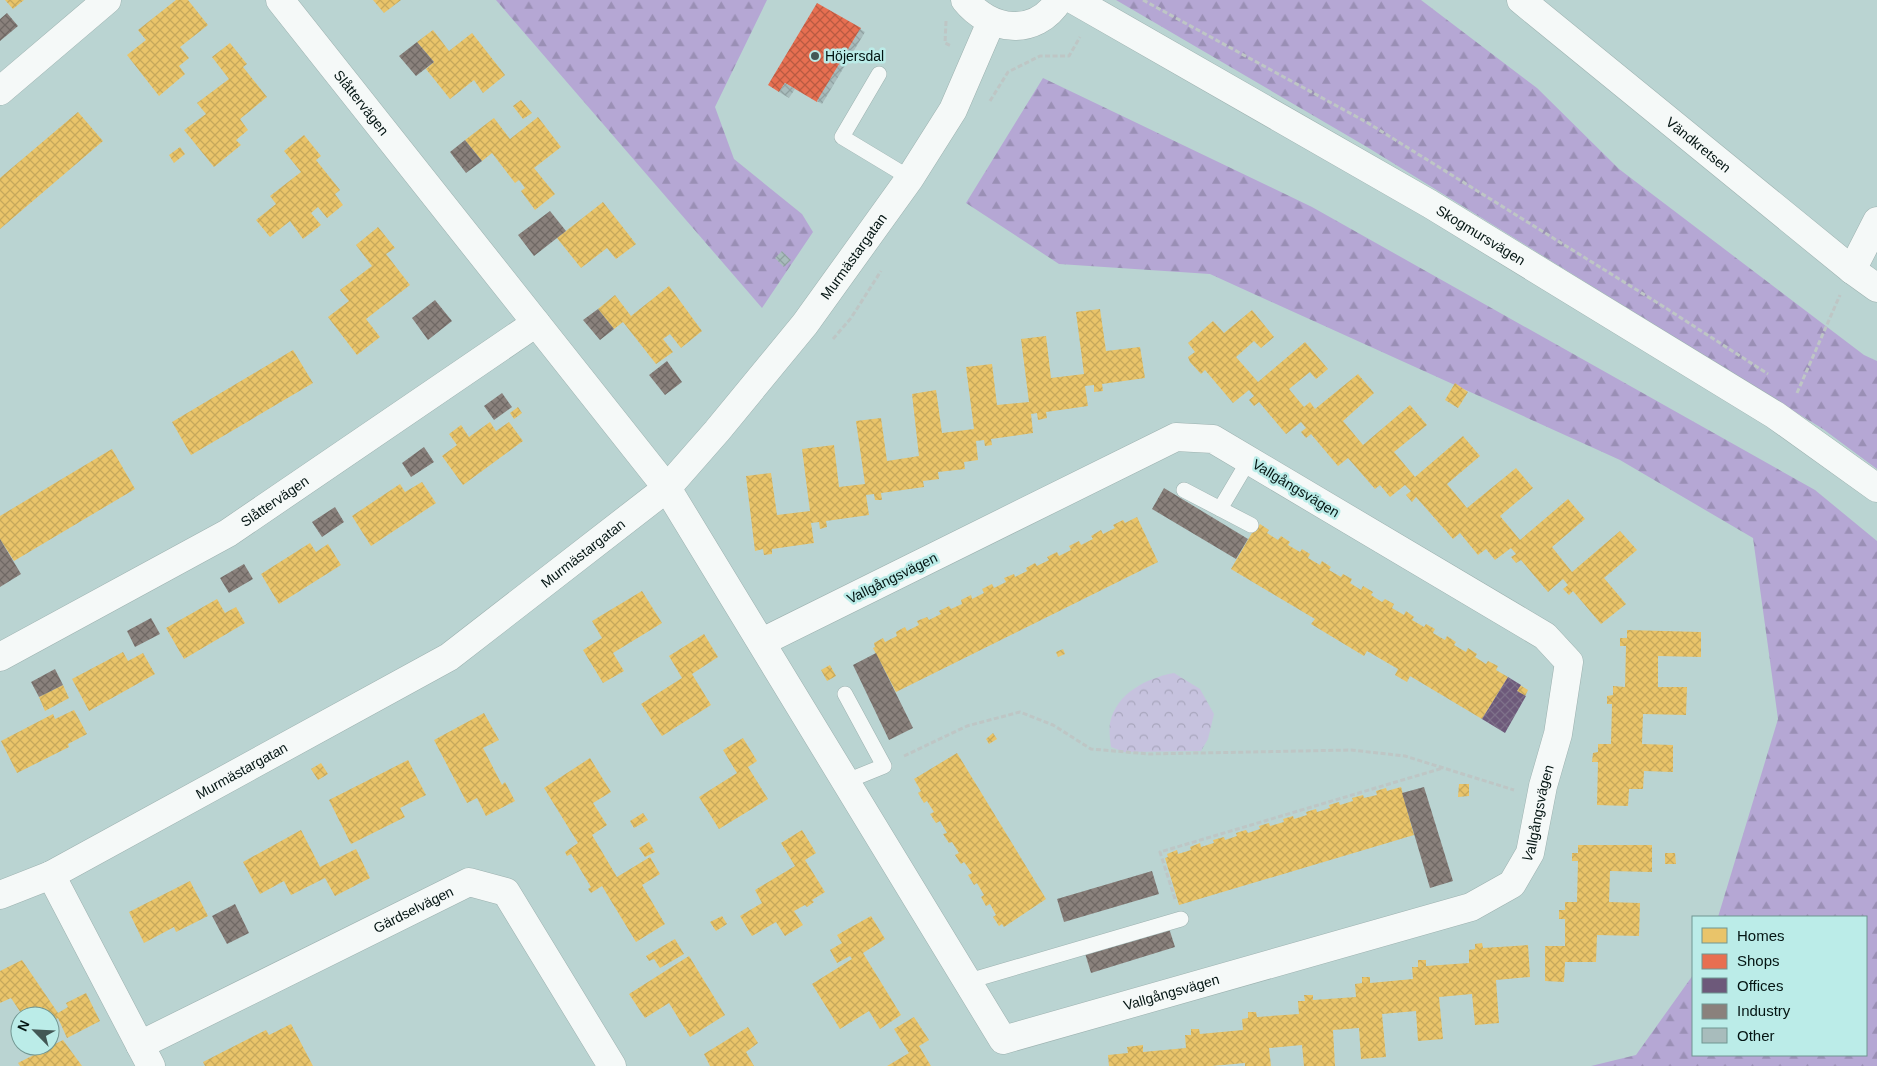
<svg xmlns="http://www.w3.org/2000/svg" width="1877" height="1066" font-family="Helvetica,sans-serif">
	<defs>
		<pattern id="forest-firs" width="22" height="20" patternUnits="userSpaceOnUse" patternTransform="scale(1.25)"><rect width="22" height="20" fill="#b5a7d4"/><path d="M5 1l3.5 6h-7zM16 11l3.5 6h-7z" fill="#9a8fb5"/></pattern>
		<pattern id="park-crowns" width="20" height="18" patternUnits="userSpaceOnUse" patternTransform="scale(1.25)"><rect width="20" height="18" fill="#c6c2de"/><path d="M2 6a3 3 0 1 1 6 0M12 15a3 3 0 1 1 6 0" fill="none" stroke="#a8a6bd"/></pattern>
		<pattern id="homes-cross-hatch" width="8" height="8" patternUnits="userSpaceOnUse" patternTransform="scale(1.25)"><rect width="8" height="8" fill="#e9c46a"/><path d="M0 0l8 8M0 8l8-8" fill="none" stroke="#c6a85b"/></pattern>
		<pattern id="shops-cross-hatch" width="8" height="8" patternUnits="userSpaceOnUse" patternTransform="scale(1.25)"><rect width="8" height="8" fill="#e76f51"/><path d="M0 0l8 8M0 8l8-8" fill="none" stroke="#b95a42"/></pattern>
		<pattern id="offices-cross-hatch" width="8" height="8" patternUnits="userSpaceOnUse" patternTransform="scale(1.25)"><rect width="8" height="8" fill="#6d597a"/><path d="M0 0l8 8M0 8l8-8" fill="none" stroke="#7e718a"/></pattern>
		<pattern id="industry-cross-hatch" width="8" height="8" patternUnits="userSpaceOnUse" patternTransform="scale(1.25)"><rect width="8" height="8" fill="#8a817c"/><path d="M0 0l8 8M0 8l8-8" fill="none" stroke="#6f6864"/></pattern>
		<pattern id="building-cross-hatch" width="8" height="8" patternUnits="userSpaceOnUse" patternTransform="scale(1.25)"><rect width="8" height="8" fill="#a8bcbc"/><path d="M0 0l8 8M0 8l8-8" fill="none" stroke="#8fa1a1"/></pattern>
	</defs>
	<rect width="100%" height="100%" fill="#bad4d2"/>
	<path fill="url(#forest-firs)" d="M496 0H767L715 107 734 159 802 214 813 232 762 308Z
		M1116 0H1421L1537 88 1619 169 1864 355 1877 361V469L1823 429 1367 147Z
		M1043 78 1312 207 1815 490 1877 541V1066H1591L1636 1055 1693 975V1055H1866V917H1718L1778 719 1753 538 1620 460 1210 274 1059 264 966 203Z"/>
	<path fill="url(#park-crowns)" d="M1174 673 1200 689 1214 714 1208 739 1201 751 1124 752 1111 747C1110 740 1109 730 1110 723 1116 693 1147 678 1174 673Z"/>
	<path fill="url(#homes-cross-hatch)" d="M5 0H24L13 9Z
		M176 0H188L208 25 180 47 189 58 179 66 185 74 159 96 127 55 146 40 138 30Z
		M373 0H401L384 13Z
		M433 30 449 51 472 33 505 75 483 93 474 80 450 99 426 69 434 62 417 42Z
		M230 43 247 64 243 67 267 97 240 119 248 130 236 140 241 145 214 167 184 130 206 114 197 103 229 79 212 57Z
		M521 100 532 113 523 119 513 106Z
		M78 112 103 141 0 229V178Z
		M538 117 561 147 534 168 555 194 535 210 521 191 525 188 519 180 515 183 492 153 482 161 465 140 494 118 510 139Z
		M304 135 321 156 316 160 340 190 335 194 343 205 327 218 318 207 311 213 321 225 303 239 290 221 270 237 256 220 276 204 270 196 301 172 284 151Z
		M180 147 185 154 174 163 169 155Z
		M603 202 636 244 616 259 607 248 581 268 557 238Z
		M378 227 395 248 386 254 410 285 366 319 380 337 357 355 328 317 349 301 340 290 372 266 356 245Z
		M669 286 702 331 681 348 670 334 663 339 673 352 656 364 623 322 614 329 598 309 615 295 631 316Z
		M1100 309 1106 351 1140 347 1145 378 1102 384 1103 391 1094 392V385L1085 386 1088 406 1046 412 1047 418 1038 420 1037 413 1031 414 1033 433 991 439 992 445 985 446 984 440 976 441 978 460 964 462 965 469 938 472 939 479 923 481 924 487 881 493 882 500H875L874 494 866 495 869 515 826 521 827 527 820 529 819 522 811 523 814 543 772 549V554L764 555 763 549 755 551 746 476 771 473 777 515 810 511 802 449 834 445 839 487 865 484 856 421 881 418 887 461 919 456 912 394 936 390 942 433 974 429 966 367 992 364 997 405 1029 402 1021 339 1046 336 1051 378 1084 374 1076 312Z
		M1252 310 1274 337 1261 348 1254 341 1236 357 1258 382 1305 342 1328 369 1316 379 1310 372 1289 389 1304 407 1310 402 1315 409 1358 374 1374 393 1343 421 1363 445 1410 405 1427 425 1394 452 1415 477 1463 436 1480 456 1447 484 1467 508 1516 468 1533 488 1500 516 1520 540 1568 499 1585 519 1552 547 1572 572 1620 531 1637 550 1604 578 1626 604 1601 624 1573 591 1569 595 1563 589 1568 585 1563 579 1548 592 1521 560 1516 563 1511 557 1516 554 1511 548 1495 560 1486 549 1478 555 1460 533 1453 539 1416 497 1412 502 1406 495 1411 491 1405 485 1390 497 1380 485 1375 489 1348 458 1338 466 1311 434 1306 438 1301 432 1306 428 1301 422 1286 434 1259 402 1254 406 1249 400 1254 396 1249 390 1233 403 1205 370 1201 374 1190 362 1188 357 1195 352 1188 343 1213 321 1224 333Z
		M293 350 313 383 191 455 172 422Z
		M1455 383 1468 392 1458 408 1445 400Z
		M518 407 522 413 514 419 510 413Z
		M490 422 496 431 509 422 523 441 463 485 442 456 457 445 449 434 461 425 469 437Z
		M112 449 135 489 14 561 0 539V516Z
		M422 482 436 503 371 546 352 516 400 484 405 492Z
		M1137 517 1158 562 896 692 873 648 875 647 874 643 883 638 885 642 897 636 896 632 905 627 907 631 919 625 917 621 927 617 929 620 941 614 939 611 949 606 951 609 962 604 961 600 971 595 972 599 984 593 982 589 992 584 994 588 1006 582 1004 578 1014 574 1015 577 1027 571 1026 568 1035 563 1037 566 1049 560 1047 557 1057 552 1059 556 1071 550 1069 546 1079 541 1081 545 1093 539 1091 536 1101 530 1103 534 1115 528 1113 525 1123 520 1125 523Z
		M1260 524 1269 530 1267 533 1278 540 1281 536 1290 542 1288 545 1300 552 1302 549 1310 554 1308 558 1320 565 1322 561 1331 567 1329 570 1341 577 1343 574 1352 579 1350 583 1361 590 1363 586 1373 592 1371 595 1382 602 1385 599 1394 604 1392 608 1404 615 1406 611 1414 617 1412 620 1424 627 1426 624 1435 629 1433 633 1445 640 1447 636 1456 642 1454 645 1466 652 1468 648 1477 654 1475 657 1486 664 1488 661 1498 666 1496 670 1508 677 1482 719 1410 676 1407 682 1395 675 1398 669 1367 651 1364 656 1311 624 1315 619 1231 569 1256 526 1258 527Z
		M310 543 316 552 328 544 341 565 279 604 261 574Z
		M642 591 662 623 613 653 624 671 603 683 583 650 602 638 592 621Z
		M217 599 225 613 236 607 245 623 184 659 166 628Z
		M1627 630 1701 632V657L1658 656V687H1687L1686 715 1643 714 1642 744 1673 745V772L1644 771 1643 789H1629L1628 806 1597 805 1598 762H1592L1593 753 1598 752V744H1611L1612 704H1607V696L1613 695V686L1625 687 1626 646H1620V638H1627Z
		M704 634 718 657 692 674 711 705 662 736 641 704 682 678 669 656Z
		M1063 649 1065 654 1058 657 1056 652Z
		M123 652 128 661 143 653 155 674 89 711 72 679Z
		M830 665 836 676 827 681 821 670Z
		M63 685 69 698 45 711 39 697Z
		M1520 685 1528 690 1525 696 1517 691Z
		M74 710 87 734 68 744 69 747 17 773 1 741 53 714 55 719Z
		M484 713 499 740 483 748 502 785 505 782 515 801 486 816 477 798 467 803 434 740Z
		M993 733 997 739 989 744 986 739Z
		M743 738 757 761 748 767 768 799 719 829 699 797 737 773 723 750Z
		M957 753 1046 899 1004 927 1002 924 999 926 993 917 996 915 990 904 986 906 981 897 984 895 977 883 974 885 968 875 972 873 964 862 961 864 955 855 959 853 952 842 949 843 943 834 947 833 940 821 936 823 930 814 934 812 927 801 924 803 918 793 921 791 914 779Z
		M590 758 611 792 593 803 607 825 592 835 617 877 650 857 660 874 642 885 665 924 636 942 602 886 591 893 588 889 591 887 571 854 567 856 565 852 578 843 544 788Z
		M408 760 426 795 400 808 405 817 351 844 329 800Z
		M321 763 328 774 318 780 311 769Z
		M1459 784H1469V796L1458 797Z
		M1401 787 1414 835 1179 905 1165 858 1168 857 1167 854 1177 850 1178 854 1191 850 1190 847 1200 843 1201 847 1214 843 1213 840 1224 837 1225 840 1237 836 1236 833 1246 830 1248 833 1260 829 1259 826 1269 823 1270 826 1284 822 1283 819 1293 816 1294 819 1307 815 1306 812 1316 809 1317 812 1330 808 1329 805 1339 802 1340 805 1353 801 1352 798 1363 795 1364 798 1377 795 1376 791 1386 788 1387 791Z
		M643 813 648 820 634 828 630 821Z
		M301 830 320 867 356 849 370 878 335 896 325 878 291 895 284 881 260 894 243 862Z
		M802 830 816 853 805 860 825 892 812 900 814 902 807 907 805 905 794 911 803 925 785 936 776 922 752 936 740 916 762 903 755 890 795 866 781 843Z
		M649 842 655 852 645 857 639 848Z
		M1578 845H1652V872L1610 871 1609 902 1640 903 1639 936 1597 935 1596 962H1565L1564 982 1545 981V946H1565V919H1559V910H1565V902H1577L1578 861H1572V853H1578Z
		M1665 853H1675L1676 864H1665Z
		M190 881 208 916 176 932 174 927 144 943 129 912Z
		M722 916 727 924 716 931 710 922Z
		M871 916 885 939 863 953 901 1015 880 1029 869 1011 840 1029 812 984 852 959 850 956 837 963 830 950 842 943 837 935Z
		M675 939 684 954 660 968 654 959 649 961 646 956Z
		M1482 943 1483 948 1528 945 1530 977 1496 980 1499 1023 1475 1025 1472 994 1439 997 1443 1039 1418 1041 1416 1011 1382 1014 1386 1057 1361 1059 1359 1028 1333 1030 1335 1066H1304L1302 1045 1269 1048 1271 1066H1245V1063L1212 1066H1109L1108 1055 1128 1053 1127 1047 1143 1045V1052L1186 1048 1185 1035H1191V1029H1199L1200 1034 1243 1030 1242 1019 1248 1018V1012H1256L1257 1017 1299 1014 1298 1001H1305L1304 995H1313V1000L1356 997 1355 984 1362 983V977H1370V983L1413 979 1412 967H1418V960H1426V966L1469 963V950L1475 949V944Z
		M689 956 725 1015 690 1037 669 1003 645 1018 629 994Z
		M22 960 58 1013 68 1007 66 1003 86 993 100 1021 67 1038 58 1018 50 1023V1016H23L11 998 0 1003V971Z
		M914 1017 929 1040 919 1046 931 1066H887L909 1053 894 1029Z
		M291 1024 313 1066H205L203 1062 266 1030 269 1035Z
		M748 1027 758 1043 746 1052 754 1066H710L704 1054Z
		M63 1040 82 1066H20L18 1063Z"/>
	<path fill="url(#shops-cross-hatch)" d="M817 3 861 28 817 102 785 83 779 92 768 85Z"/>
	<path fill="url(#offices-cross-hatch)" d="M1508 677 1521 685 1517 691 1526 696 1505 733 1482 719Z"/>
	<path fill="url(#industry-cross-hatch)" d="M7 13 18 26 0 41V19Z
		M417 42 434 62 416 76 399 56Z
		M465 140 482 161 466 173 450 152Z
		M550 211 566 231 534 256 518 235Z
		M435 300 452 321 428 340 412 318Z
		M598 309 614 329 600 340 583 320Z
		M667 361 682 382 665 395 649 375Z
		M502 393 512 407 494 420 484 406Z
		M424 447 434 462 411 477 402 463Z
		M1164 488 1248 539 1236 559 1152 509Z
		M335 507 344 522 322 537 312 522Z
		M0 539 21 574 0 587Z
		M244 564 253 579 229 593 220 578Z
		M151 618 160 634 135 647 127 631Z
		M876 653 913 728 889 740 853 665Z
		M55 669 63 685 39 697 31 682Z
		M1424 787 1453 881 1430 888 1402 793Z
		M1152 871 1159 894 1064 922 1057 899Z
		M235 904 249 933 227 944 212 916Z
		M1168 925 1175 947 1091 973 1084 950Z"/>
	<path fill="url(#building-cross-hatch)" d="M860 29 865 32 822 104 817 101Z
		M785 83 795 89 789 98 779 92Z
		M782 251 791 260 784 267 775 258Z"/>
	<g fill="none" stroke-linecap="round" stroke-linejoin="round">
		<defs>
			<path id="lane" d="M879 74 842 137 910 178
				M1184 490 1251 525
				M1220 509 1249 460
				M845 694 884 766 847 781
				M969 981 1181 919"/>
			<g id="street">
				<path id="s1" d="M280 0 667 488 1003 1040 1471 907 1512 884 1530 853 1543 786 1558 734 1569 662 1545 636 1213 439 1176 437 762 642"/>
				<path id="s2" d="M1521 0 1852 270 1877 288"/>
				<path d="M0 91 107 0"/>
				<path d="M1852 270 1877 221"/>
				<path id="s3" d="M0 657 228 533 536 323"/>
				<path d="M51 875 151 1066"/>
				<path id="s4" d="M0 895 51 875 449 657 667 488 717 431 805 324 910 178 953 110 991 22"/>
				<path id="s5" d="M140 1045 469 882 506 892 612 1066"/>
			</g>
			<g id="secondary">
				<path d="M965 0C990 31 1035 38 1059 0"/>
				<path id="s6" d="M1074 0 1430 204 1775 415 1877 488"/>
			</g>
		</defs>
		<use href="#lane" stroke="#9cb1af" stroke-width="16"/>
		<use href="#street" stroke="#9cb1af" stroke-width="29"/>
		<use href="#secondary" stroke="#9cb1af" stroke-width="29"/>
		<path stroke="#bec6c5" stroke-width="3" stroke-dasharray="5 2.5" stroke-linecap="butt" d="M1143 0 1368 123 1661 305 1768 374
			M946 21 945 43 951 46
			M990 101 1008 72 1040 56H1069L1080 37
			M833 339 851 318 881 271
			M1797 393 1840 295
			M904 756 967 726 1020 712 1053 725 1091 749 1149 754 1351 750 1405 756 1514 790
			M1175 899 1160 852 1443 768"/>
		<use href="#lane" stroke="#f5f9f8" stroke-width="15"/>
		<use href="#street" stroke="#f5f9f8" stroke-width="28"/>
		<use href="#secondary" stroke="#f5f9f8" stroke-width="28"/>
	</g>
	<circle fill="#435755" stroke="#bbece8" stroke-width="2" cx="815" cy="56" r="5"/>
	<g text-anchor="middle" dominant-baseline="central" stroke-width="5" stroke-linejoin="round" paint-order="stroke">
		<g font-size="14" fill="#031412" stroke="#bbece8" text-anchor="start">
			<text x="825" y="56">Höjersdal</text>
		</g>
		<g font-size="14" fill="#031412" stroke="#bbece8">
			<text stroke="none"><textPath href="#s1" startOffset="131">Slåttervägen</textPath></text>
			<text stroke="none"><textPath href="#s2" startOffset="229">Vändkretsen</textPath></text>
			<text stroke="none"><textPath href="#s6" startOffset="470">Skogmursvägen</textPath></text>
			<text stroke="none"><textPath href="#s4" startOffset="1082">Murmästargatan</textPath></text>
			<text transform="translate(1296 488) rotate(31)">Vallgångsvägen</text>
			<text stroke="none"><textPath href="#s3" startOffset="316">Slåttervägen</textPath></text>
			<text stroke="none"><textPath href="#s4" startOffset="678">Murmästargatan</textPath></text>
			<text transform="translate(892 578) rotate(-26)">Vallgångsvägen</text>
			<text stroke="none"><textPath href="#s4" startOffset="272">Murmästargatan</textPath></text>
			<text stroke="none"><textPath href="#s1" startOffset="1879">Vallgångsvägen</textPath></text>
			<text stroke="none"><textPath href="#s5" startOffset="305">Gärdselvägen</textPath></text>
			<text stroke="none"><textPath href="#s1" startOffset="1444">Vallgångsvägen</textPath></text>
		</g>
	</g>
	<rect x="1692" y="916" width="175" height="140" fill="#bbece8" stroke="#719692"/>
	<rect x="1702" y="928" width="25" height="15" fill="#e9c46a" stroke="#719692"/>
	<text x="1737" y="941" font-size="15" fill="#031412">Homes</text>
	<rect x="1702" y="954" width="25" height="15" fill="#e76f51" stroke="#719692"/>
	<text x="1737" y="966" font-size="15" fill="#031412">Shops</text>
	<rect x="1702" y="978" width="25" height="15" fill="#6d597a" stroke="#719692"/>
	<text x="1737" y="991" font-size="15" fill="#031412">Offices</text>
	<rect x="1702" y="1004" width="25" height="15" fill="#8a817c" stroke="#719692"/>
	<text x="1737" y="1016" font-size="15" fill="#031412">Industry</text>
	<rect x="1702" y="1028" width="25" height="15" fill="#a8bcbc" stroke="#719692"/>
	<text x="1737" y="1041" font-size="15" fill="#031412">Other</text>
	<g transform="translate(35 1031) rotate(294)"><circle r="24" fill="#bbece8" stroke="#719692"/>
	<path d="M0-4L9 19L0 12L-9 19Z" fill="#435755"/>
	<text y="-8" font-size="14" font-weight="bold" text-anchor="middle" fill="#031412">N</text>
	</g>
</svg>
